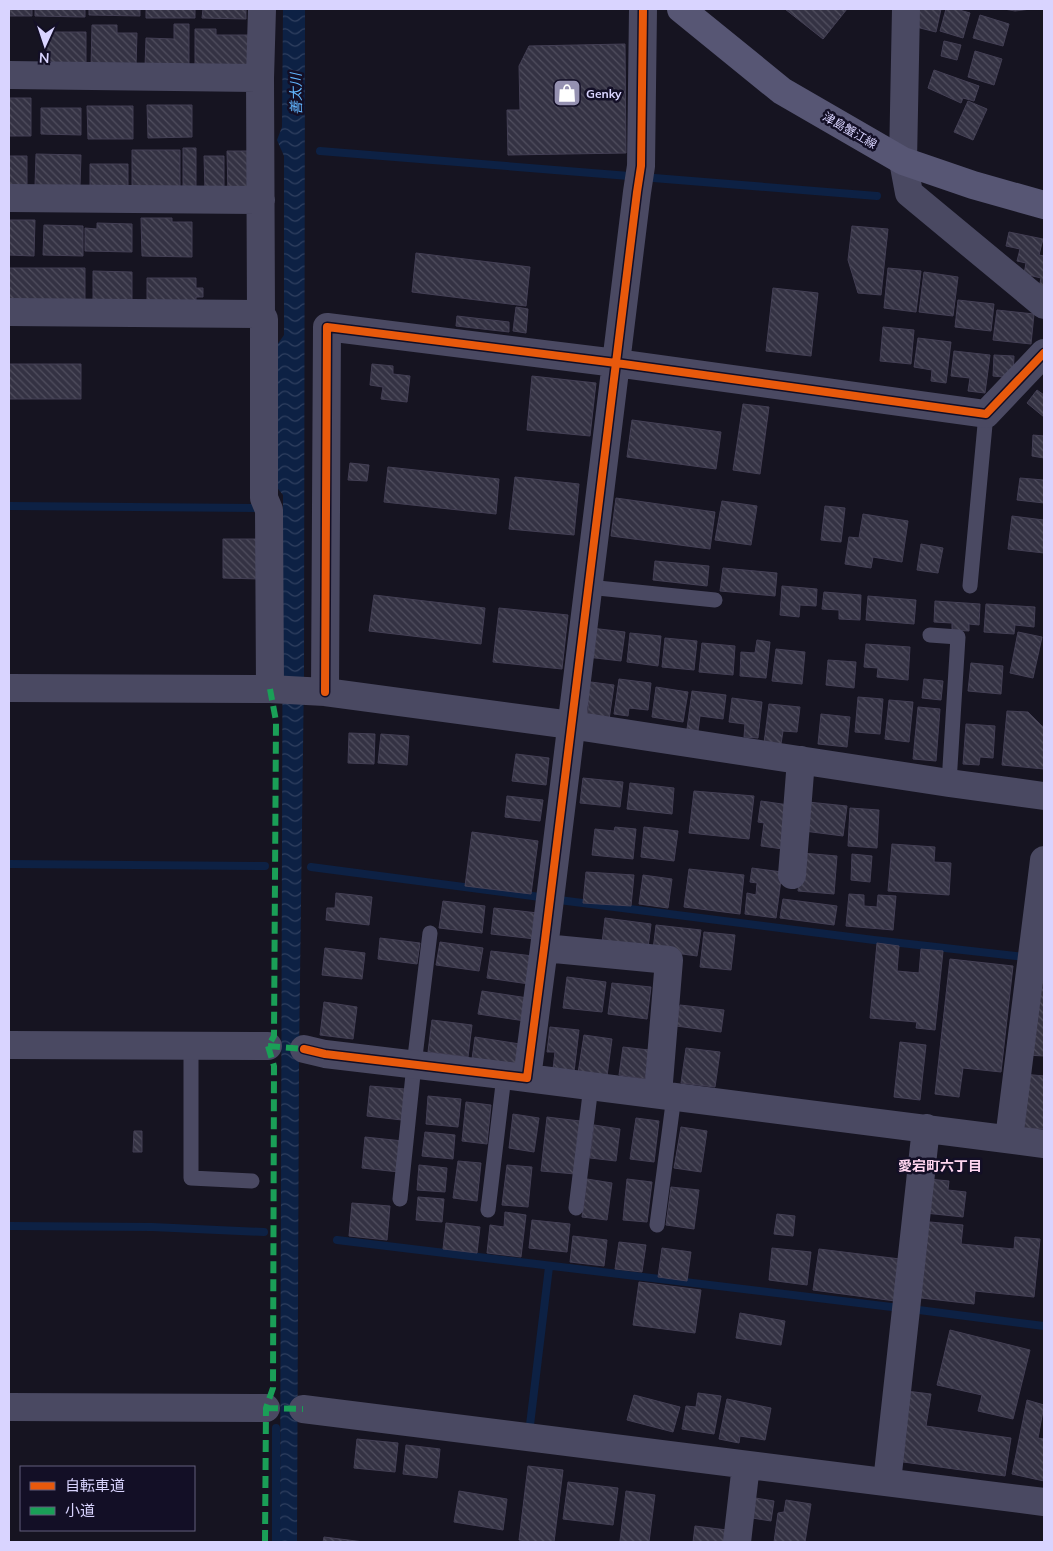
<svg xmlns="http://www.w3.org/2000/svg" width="1053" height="1551" font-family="Mulish,'Noto Sans JP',sans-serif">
	<defs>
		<pattern id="water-waves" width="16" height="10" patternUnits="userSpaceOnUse" patternTransform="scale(1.25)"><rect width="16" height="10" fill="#0d2144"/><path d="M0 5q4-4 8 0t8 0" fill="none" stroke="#304060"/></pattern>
		<pattern id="building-back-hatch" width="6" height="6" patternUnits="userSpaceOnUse" patternTransform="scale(1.25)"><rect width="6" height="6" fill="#343243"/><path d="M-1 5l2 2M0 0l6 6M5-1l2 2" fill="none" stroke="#514f5f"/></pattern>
	</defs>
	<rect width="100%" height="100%" fill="#161421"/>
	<path fill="url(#water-waves)" d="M283 9H305L304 673 299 1057 297 1542H280L283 495 275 485 277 345 284 335V156L277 140 282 127Z"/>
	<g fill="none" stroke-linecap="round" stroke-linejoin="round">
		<path stroke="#0d2144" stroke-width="8" d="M320 151 877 196
			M9 506 256 508
			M9 864 265 866
			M311 867 540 897
			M559 900 874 940 1024 957
			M9 1226 152 1227 264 1232
			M337 1240 900 1308
			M911 1309 1044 1326
			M530 1425 549 1267
			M276 1542V1428"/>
	</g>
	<path fill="url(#building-back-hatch)" stroke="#433f54" d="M9 9H32V16H9Z
		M35 9H85V17L35 16Z
		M89 9H140V16L89 15Z
		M146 9H195V18H146Z
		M203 9H246V19L202 18Z
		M785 9H847L823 39Z
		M916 9H941L936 32 912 26Z
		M946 9H956L970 13 963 38 940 31Z
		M1004 9H1031L1015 11Z
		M980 15 1009 24 1003 46 973 38Z
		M174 24H189V68L145 67 146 38 174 39Z
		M92 25H117V33H137L136 67H91Z
		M195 29H216V35H250V67L195 66Z
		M44 32H86V66L44 65Z
		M944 41 961 45 957 60 941 56Z
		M625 44 626 153 508 155 507 110H520L519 66 529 46Z
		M975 51 1002 59 994 85 968 77Z
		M934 70 979 86 974 101 963 98 961 103 928 88Z
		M9 98H31V136H9Z
		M968 101 987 109 973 140 954 132Z
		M147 105H192V137L148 138Z
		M87 106H133V139H88Z
		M41 108H81V135L41 134Z
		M183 148H196V188H183Z
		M132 150H180V187H132Z
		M227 151H252L253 185 228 194Z
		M36 154 81 155 80 186H35Z
		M9 156H27V188H9Z
		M204 156H224V190H205Z
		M90 164H128V190L90 191Z
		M141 218H172V222H192V257L142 256Z
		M9 220H35L34 256 9 255Z
		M97 223 132 224V252L85 251V228L97 229Z
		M44 225 83 226V256L43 255Z
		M852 226 888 229 881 295 858 293 848 260Z
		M1009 232 1043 239 1039 255 1044 256V289L1039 288 1041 278 1024 274 1026 263 1017 261 1020 249 1006 246Z
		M416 253 530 267 526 306 412 292Z
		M9 268H85V303H9Z
		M888 268 921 271 916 312 884 308Z
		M93 271 132 272V304L93 303Z
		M924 272 958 277 953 316 919 312Z
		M147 278H196V288H203V297H196V303H147Z
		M773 288 818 293 811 356 766 351Z
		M958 300 994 304 991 331 955 327Z
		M516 307 528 309 526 333 513 331Z
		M997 310 1034 314 1031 344 993 340Z
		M457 316 509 322V332L456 326Z
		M883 327 914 330 911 364 880 361Z
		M918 338 951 342 946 383 931 381 932 370 914 367Z
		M954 351 990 355 985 393 968 391 970 378 951 376Z
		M994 355 1014 356 1013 378 993 376Z
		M9 364H81V399H9Z
		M372 364 393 366V374L410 376 407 402 381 399 383 387 370 385Z
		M532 376 596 383 590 436 527 430Z
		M1037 390 1044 395V417L1027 403Z
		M743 404 769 407 760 474 733 470Z
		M632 420 721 432 716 469 627 457Z
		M1033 435 1044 436V458L1032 456Z
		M350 463 369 465 367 481 348 480Z
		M388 467 499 479 496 514 384 502Z
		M515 477 579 484 574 535 509 529Z
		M1020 478 1044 480V503L1017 500Z
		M616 498 715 512 710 549 611 536Z
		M722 501 757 506 751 545 715 540Z
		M825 506 845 508 841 542 821 540Z
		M863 514 908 521 902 562 873 557 871 568 845 564 849 537 859 538Z
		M1012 516 1044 520V553L1008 549Z
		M223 539H259V579L223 578Z
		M921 544 943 548 938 573 917 570Z
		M655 561 709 566 707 586 653 580Z
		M723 568 777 573 775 596 720 591Z
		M782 586 817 589 816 606 800 605 799 617 780 615Z
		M824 592 861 595 860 620 839 619V610L822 609Z
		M374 595 485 608 481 644 369 631Z
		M868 596 916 600 914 624 866 620Z
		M935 601 980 604 979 625 969 624V631L952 630V623L934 622Z
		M986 604 1035 607 1034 627 1015 625 1014 634 984 632Z
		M499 608 568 615 562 669 493 662Z
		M591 628 625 632 621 661 587 657Z
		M1018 632 1042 637 1033 678 1010 673Z
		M630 633 661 636 658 666 627 662Z
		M665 638 697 641 694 670 662 667Z
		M757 640 770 642 766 678 740 676 741 652 755 653Z
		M702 643 735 646 733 675 699 672Z
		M866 644 910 647 908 680 877 677 878 668 864 667Z
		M776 649 805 652 802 684 772 681Z
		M828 660 856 662 854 688 826 685Z
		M971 663 1003 666 1001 694 968 691Z
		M619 679 651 683 648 710 629 708 628 716 614 714Z
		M924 679 943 681 941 700 922 698Z
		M583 681 614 685 609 720 587 716 589 702 580 701Z
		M656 687 688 692 683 722 652 717Z
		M692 691 726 695 723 719 700 716 698 731 687 729Z
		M858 697 883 699 880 734 855 732Z
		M732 698 762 702 758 738 744 737 745 724 729 722Z
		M889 700 913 702 909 742 885 739Z
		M769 704 800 707 797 732 783 731 781 744 764 743Z
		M918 707 940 709 936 761 913 759Z
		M1007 711 1028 712 1042 726 1044 727V769L1002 765Z
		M821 714 850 717 847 747 818 744Z
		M966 724 995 726 993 758 980 757 979 765 963 764Z
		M349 733 375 734 374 764 348 763Z
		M381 734 409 736 407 765 378 763Z
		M516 754 549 758 546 785 512 781Z
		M583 778 623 782 620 807 580 803Z
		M630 783 674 788 672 814 627 809Z
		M694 791 754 796 749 839 689 833Z
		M507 796 543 800 540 821 505 817Z
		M761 801 789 805 783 849 761 846 764 823 758 822Z
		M808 802 847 806 843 836 804 831Z
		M850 808 879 810 877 848 848 846Z
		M615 827 636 829 633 859 592 855 595 829 614 831Z
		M644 827 678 831 674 861 641 857Z
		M472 832 538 841 531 894 465 886Z
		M892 844 935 847 934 862 951 863 949 895 888 891Z
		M802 853 837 856 834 894 798 891Z
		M852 854 872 856 870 882 851 880Z
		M752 868 782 872 776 918 745 914 747 893 756 895 757 883 750 882Z
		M689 869 744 875 740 914 684 907Z
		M586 872 634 875 631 906 583 903Z
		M643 875 672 879 668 908 639 904Z
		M336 893 372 897 369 925 326 920 327 908H335Z
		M849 894 864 895V906L877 907 878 895 896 896 893 930 846 926Z
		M783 899 837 906 834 925 780 918Z
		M443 901 485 906 482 933 439 928Z
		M494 908 538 913 535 939 491 934Z
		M605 918 651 924 648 948 602 943Z
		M656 925 701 930 697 956 653 950Z
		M704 932 735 935 731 970 700 967Z
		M380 938 420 943 417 964 378 959Z
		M440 942 483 948 479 971 436 965Z
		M877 943 899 946 897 971 919 973 921 949 943 951 935 1030 916 1028 917 1022 870 1018Z
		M325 948 365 953 362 979 322 975Z
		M491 951 533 956 529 984 487 978Z
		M950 959 1013 966 1001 1072 963 1068 959 1097 935 1094Z
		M1044 967V1056L1027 1055Z
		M567 977 606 982 602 1012 563 1008Z
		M612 983 651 987 647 1019 608 1014Z
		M482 991 528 998 525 1021 478 1014Z
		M324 1002 357 1007 353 1039 320 1035Z
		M680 1005 724 1010 721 1032 676 1026Z
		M432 1020 472 1025 468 1057 428 1052Z
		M550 1027 579 1030 574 1072 553 1069 555 1052H547Z
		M584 1035 612 1039 607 1076 578 1073Z
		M475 1037 520 1044 517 1065 472 1059Z
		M900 1042 926 1045 920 1100 894 1097Z
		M623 1047 649 1050 645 1079 619 1075Z
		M686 1048 720 1052 715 1087 681 1083Z
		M1023 1074 1044 1076V1129L1020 1128Z
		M370 1086 405 1089 402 1120 367 1116Z
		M428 1096 461 1099 458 1127 426 1124Z
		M466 1102 491 1105 487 1144 462 1141Z
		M513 1114 539 1118 534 1152 509 1148Z
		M547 1117 580 1121 575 1174 541 1171Z
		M636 1118 659 1121 654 1162 630 1159Z
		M594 1125 620 1129 616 1161 590 1158Z
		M681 1127 707 1131 701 1172 674 1168Z
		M134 1131H142V1152H133Z
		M425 1132 455 1135 453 1159 422 1156Z
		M365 1137 403 1141 399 1172 362 1168Z
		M458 1161 481 1163 477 1201 453 1198Z
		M419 1165 447 1168 445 1192 417 1190Z
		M507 1165 532 1167 528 1207 502 1205Z
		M587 1179 612 1183 607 1220 582 1217Z
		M627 1179 652 1182 647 1222 623 1220Z
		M928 1179 949 1181 948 1190 966 1192 963 1217 925 1213Z
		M671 1187 699 1190 694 1229 666 1225Z
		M418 1197 444 1199 442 1222 416 1220Z
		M352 1203 390 1206 387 1240 349 1236Z
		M505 1212 526 1215 521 1257 487 1253 490 1225 504 1227Z
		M777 1214 795 1216 793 1236 774 1234Z
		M532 1220 570 1224 567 1252 529 1248Z
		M919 1221 963 1225 961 1244 1014 1249 1015 1237 1040 1239 1034 1297 975 1291 974 1304 912 1297Z
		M446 1223 480 1227 477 1253 443 1249Z
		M573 1236 607 1240 604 1266 570 1262Z
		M619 1242 646 1245 642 1272 615 1269Z
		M662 1248 691 1252 687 1281 658 1277Z
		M772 1248 811 1252 807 1285 769 1280Z
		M819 1249 900 1259 895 1301 813 1290Z
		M639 1282 701 1290 695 1333 633 1325Z
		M740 1313 785 1321 781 1345 736 1338Z
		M950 1330 1030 1350 1013 1419 978 1411 982 1395 937 1385Z
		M906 1391 931 1394 926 1426 1011 1438 1005 1476 896 1461Z
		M698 1393 721 1396 714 1434 682 1429 686 1406 696 1407Z
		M634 1395 680 1407 673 1432 627 1420Z
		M727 1399 771 1408 765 1440 740 1436 739 1443 719 1439Z
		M1027 1400 1044 1405 1038 1438 1044 1439V1481L1012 1474Z
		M357 1439 398 1443 395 1472 354 1468Z
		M406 1445 440 1449 437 1478 403 1474Z
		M528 1466 563 1470 554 1542H534L519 1540Z
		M568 1482 618 1488 613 1525 563 1519Z
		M459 1491 507 1499 503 1530 454 1522Z
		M626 1491 655 1495 649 1542 620 1541Z
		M749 1497 774 1501 771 1521 746 1517Z
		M786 1500 811 1504 805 1542H774L778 1513 784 1512Z
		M695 1526 727 1530 725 1542H693Z
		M324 1537 364 1542H323Z"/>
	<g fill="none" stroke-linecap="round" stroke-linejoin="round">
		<path stroke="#4a4962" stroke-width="15" d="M970 586 986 414
			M588 587 715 600
			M930 635 958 637 949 783
			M191 1046V1178L252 1181
			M400 1199 414 1065 430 933
			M576 1208 591 1086
			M488 1210 504 1076
			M657 1225 674 1096"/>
		<path stroke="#4a4962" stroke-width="28" d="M262 9 260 78 261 314 264 319V498L269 510 270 689
			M906 9 903 161 909 193 1044 305
			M9 75 260 78
			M9 198 261 200
			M9 312 261 314
			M9 688 270 689 325 692 571 725 949 783 1044 796
			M325 692 327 327 616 363 986 414 1044 353
			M792 875 801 760
			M544 948 669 960 658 1094
			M9 1045 268 1046
			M304 1049 325 1054 527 1078 544 948 637 192 641 166 643 9
			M527 1078 1044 1144
			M1009 1139 1044 860
			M9 1407 266 1408
			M303 1409 1044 1502
			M887 1482 926 1128
			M737 1542 746 1465"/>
		<path stroke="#575674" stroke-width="28" d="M681 9 782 91 903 161 973 185 1044 205"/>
		<path stroke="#1a9f57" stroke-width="6" stroke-dasharray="12 6" stroke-linecap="butt" d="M268 1046 304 1049
			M266 1408 303 1409
			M265 1542 266 1408 273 1388 274 1066 268 1046 274 1036 276 721 270 689"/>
		<defs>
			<path id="cycleway" d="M325 692 327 327 616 363 986 414 1044 353
				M304 1049 325 1054 527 1078 544 948 637 192 641 166 643 9"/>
		</defs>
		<use href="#cycleway" stroke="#130f26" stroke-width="11"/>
		<use href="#cycleway" stroke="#e8590c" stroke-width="8"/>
	</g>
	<defs>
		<symbol id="shop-square" viewBox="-11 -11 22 22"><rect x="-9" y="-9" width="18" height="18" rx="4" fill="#9591b1" stroke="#130f26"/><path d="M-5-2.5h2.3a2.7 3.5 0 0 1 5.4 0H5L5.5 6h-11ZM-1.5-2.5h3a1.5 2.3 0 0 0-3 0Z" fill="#fff"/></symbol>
	</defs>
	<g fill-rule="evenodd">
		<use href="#shop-square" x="551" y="77" width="32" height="32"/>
	</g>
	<g text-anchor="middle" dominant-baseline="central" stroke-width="5" stroke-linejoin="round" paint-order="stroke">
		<g font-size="12" font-weight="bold" fill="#d9d4ff" stroke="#130f26" text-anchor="start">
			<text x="586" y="93">Genky</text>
		</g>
		<g font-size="12" fill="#d9d4ff" stroke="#130f26">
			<text transform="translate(850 130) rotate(30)">津島蟹江線</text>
		</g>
		<g font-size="14" font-style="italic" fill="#62b6ff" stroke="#130f26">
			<text transform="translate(296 94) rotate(-91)">善太川</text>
		</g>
		<g font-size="14" font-weight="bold" fill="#ffd6f0" stroke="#130f26">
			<text x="940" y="1166">愛宕町六丁目</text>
		</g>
	</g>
	<rect width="1053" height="1551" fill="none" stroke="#d9d4ff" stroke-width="20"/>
	<rect x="20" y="1466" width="175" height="65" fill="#130f26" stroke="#625e7d"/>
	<rect x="30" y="1482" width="25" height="8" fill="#e8590c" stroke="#625e7d"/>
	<text x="65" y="1491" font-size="15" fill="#d9d4ff">自転車道</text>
	<rect x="30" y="1507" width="25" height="8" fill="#1a9f57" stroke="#625e7d"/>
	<text x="65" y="1516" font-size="15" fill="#d9d4ff">小道</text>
	<g transform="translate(45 45) rotate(183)" stroke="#130f26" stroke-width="4" paint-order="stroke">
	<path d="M0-4L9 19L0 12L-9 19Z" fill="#d9d4ff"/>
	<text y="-8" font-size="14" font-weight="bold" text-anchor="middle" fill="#d9d4ff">N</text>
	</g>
</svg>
